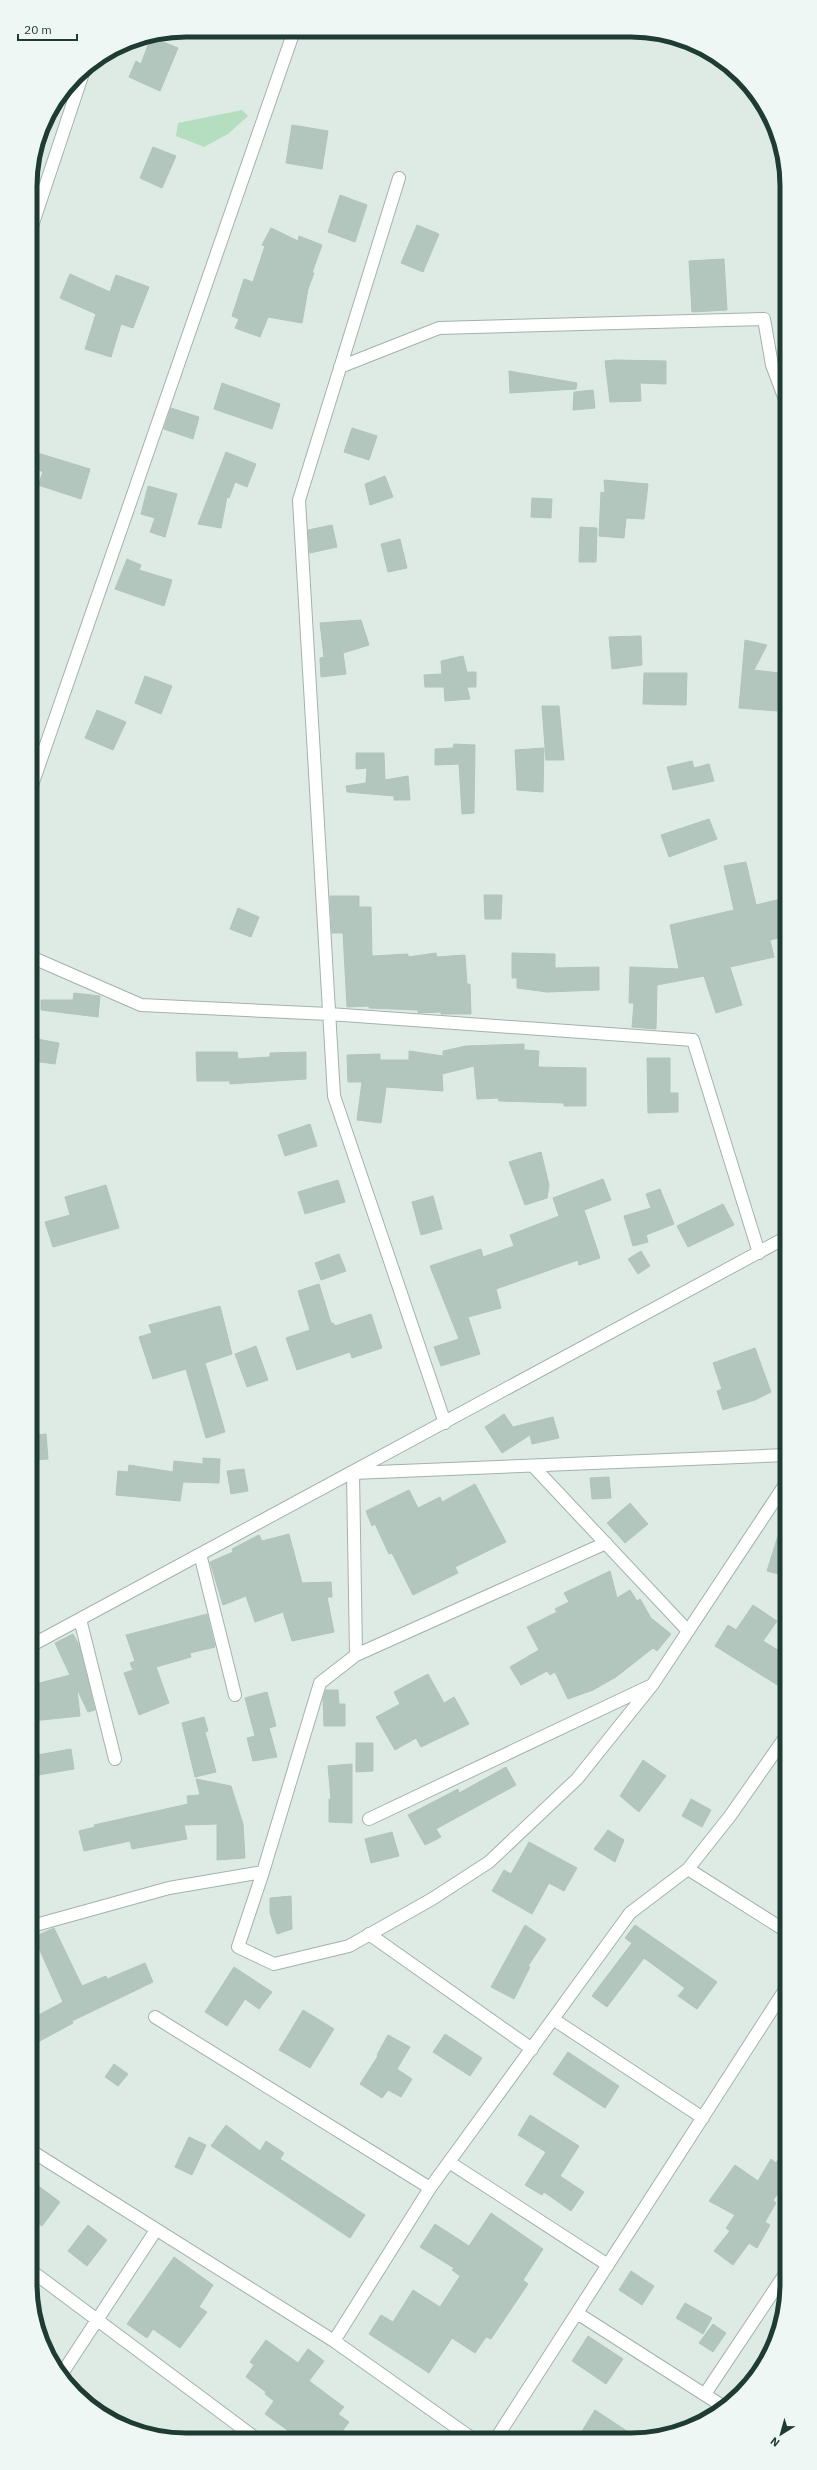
<svg xmlns="http://www.w3.org/2000/svg" width="817" height="2470" font-family="'IBM Plex Sans',sans-serif">
	<rect width="100%" height="100%" fill="#deebe5"/>
	<path fill="#b5dec0" d="M242 110 248 116 228 134 204 147 176 136 178 123Z"/>
	<path fill="#b3c6be" stroke="#b0c5bc" d="M151 37 178 48 160 91 129 77 136 61 141 64Z
		M292 125 328 131 322 169 286 163Z
		M153 147 176 156 162 188 140 178Z
		M340 195 367 205 355 242 328 232Z
		M417 225 439 234 423 272 401 263Z
		M271 228 298 241 299 236 322 245 312 273H314L308 289 302 323 268 317 260 337 235 328 239 319 232 316 244 279 253 282 265 246 262 245Z
		M724 259 727 310 692 312 689 261Z
		M70 274 110 292 116 275 149 287 133 328 121 324 111 357 85 349 96 314 60 298Z
		M614 360 666 361V384L640 383 641 401 610 402 605 361Z
		M509 371 577 383 576 389 510 393Z
		M222 383 280 404 272 429 214 409Z
		M593 390 595 408 573 410 574 392Z
		M171 408 199 417 193 439 164 429Z
		M352 428 377 436 369 460 344 452Z
		M31 451 90 469 81 499 38 485 43 472 31 466Z
		M226 452 256 464 247 487 235 482 229 498 227 497 221 528 198 524Z
		M385 476 393 497 370 505 365 484Z
		M604 480 648 484 644 519 626 518 624 538 599 536 601 492 605 493Z
		M148 486 177 494 165 537 150 532 155 518 141 514Z
		M532 498 552 499 551 518 531 517Z
		M332 525 337 547 310 553 308 530Z
		M580 527 597 528 596 562H579Z
		M400 539 407 568 388 572 381 544Z
		M127 559 141 565 139 570 172 580 164 606 115 589Z
		M361 620 369 645 343 653 346 674 321 677 320 658 324 657 320 623Z
		M641 636 642 665 612 669 609 637Z
		M745 640 767 645 754 670 780 673 777 711 739 708Z
		M463 656 467 672H476V687H467L470 699 445 701 444 687H425L424 675 442 674 441 661Z
		M644 673H687L686 705 643 704Z
		M145 676 172 686 161 714 135 703Z
		M542 706H559L564 760H546Z
		M97 710 126 722 113 750 85 738Z
		M454 744 475 745 474 813 462 814 459 764 435 765V749L453 748Z
		M544 748 543 792 517 790 515 750Z
		M356 753H384L385 780 408 776 410 800H394V796L347 792 346 786 366 783 367 768 356 769Z
		M692 761 694 768 709 764 714 781 673 790 667 767Z
		M709 819 717 839 669 857 661 835Z
		M746 862 756 905 785 898V936L770 940 774 957 730 967 742 1005 716 1013 704 976 657 985 656 1029 632 1027 634 1003H629L630 967 679 969 670 925 734 910 724 866Z
		M484 895H502L501 919H485Z
		M330 896H359V907H371L372 956 408 954V957L436 953 437 957 465 955 467 984H470L471 1014H441V1012L418 1013V1010L369 1008V1006L347 1007 343 933H332Z
		M238 908 259 917 251 937 230 929Z
		M512 953 555 954V968L599 967V990L547 992 517 988V978H512Z
		M74 993 100 996 98 1017 41 1010V1000H73Z
		M37 1039 59 1043 55 1064 33 1061Z
		M524 1044V1050L539 1051 538 1067 586 1068V1106H564V1103L499 1101 498 1098 477 1099 474 1066 442 1074 443 1091 386 1087 381 1123 357 1120 362 1082H348L347 1055 380 1054V1060H409V1051L443 1056V1051L466 1046Z
		M196 1052H237L238 1059 270 1057V1053L306 1052V1079L230 1084V1081H197Z
		M647 1058H670V1093H678V1112L648 1113Z
		M310 1124 317 1146 285 1156 278 1135Z
		M541 1152 549 1185 547 1198 525 1205 509 1162Z
		M603 1179 611 1200 584 1210 600 1258 579 1265 578 1260 496 1289 501 1308 468 1317 480 1354 441 1366 434 1347 459 1339 430 1266 481 1249 483 1257 514 1246 510 1235 559 1216 553 1198Z
		M338 1180 345 1202 305 1214 298 1192Z
		M106 1185 119 1228 53 1247 45 1222 70 1215 65 1197Z
		M660 1189 674 1224 646 1235 648 1242 633 1246 624 1216 651 1208 646 1194Z
		M433 1196 442 1229 421 1235 412 1202Z
		M723 1204 734 1225 688 1247 677 1226Z
		M641 1251 650 1266 638 1274 628 1259Z
		M339 1254 346 1271 321 1280 315 1263Z
		M319 1284 331 1323H333L335 1326 371 1314 382 1348 352 1358 350 1352 297 1370 286 1338 310 1330 298 1291Z
		M220 1306 232 1354 205 1363 225 1432 206 1438 186 1369 153 1379 139 1337 152 1333 149 1325Z
		M256 1346 268 1380 247 1387 235 1354Z
		M755 1348 771 1392 755 1400 723 1410 717 1391 722 1389 713 1363Z
		M504 1414 513 1427 553 1417 559 1438 532 1444 530 1435 502 1453 485 1427Z
		M46 1434 48 1459 32 1460V1435Z
		M203 1458 220 1459 219 1483 183 1482 180 1501 116 1495 118 1471 128 1472 129 1465 173 1472 174 1461 203 1464Z
		M244 1469 248 1491 231 1494 227 1471Z
		M609 1477 611 1498 592 1499 590 1478Z
		M475 1484 506 1542 455 1567 458 1573 413 1595 392 1553 389 1554 375 1524 372 1526 366 1511 409 1490 418 1508 440 1497 442 1502Z
		M630 1503 648 1524 625 1543 607 1523Z
		M782 1523H786V1576L767 1571Z
		M289 1534 302 1583 331 1582 332 1597H327L334 1632 292 1641 283 1612 255 1622 246 1596 223 1605 210 1562 233 1552 232 1549 259 1535 262 1541Z
		M610 1571 617 1598 630 1590 637 1601 640 1599 651 1618 671 1634 657 1651 653 1648 616 1677 593 1690 568 1699 555 1672 550 1675 547 1671 521 1685 510 1667 539 1650 527 1627 557 1612 555 1609 569 1602 564 1593Z
		M753 1605 777 1621 763 1641 786 1655V1674L779 1686 715 1646 728 1625 736 1630Z
		M207 1614 215 1647 190 1653 191 1657 156 1667 169 1703 139 1715 124 1673 133 1670 130 1663 135 1661 126 1635Z
		M73 1634 79 1645 95 1710 88 1712 77 1689 80 1716 32 1721V1685L70 1675 55 1643Z
		M428 1674 444 1703 454 1697 469 1724 421 1747 416 1738 395 1750 376 1717 400 1704 394 1692Z
		M326 1690H338L339 1704H345V1726H324L323 1698Z
		M267 1692 276 1726 269 1728 277 1757 253 1761 247 1738 255 1736 245 1698Z
		M204 1717 208 1731 205 1732 216 1772 195 1777 182 1723Z
		M356 1743H373V1771L356 1772Z
		M71 1749 74 1769 32 1776V1756Z
		M643 1760 666 1776 639 1812 620 1796Z
		M352 1764V1823L329 1822V1799H331L328 1766Z
		M506 1767 516 1785 436 1829 441 1837 425 1845 408 1815 458 1789 459 1793Z
		M196 1779 231 1786 243 1824 245 1858 217 1860V1824L184 1825 187 1839 132 1849 130 1841 84 1851 79 1831 95 1827 94 1825 188 1804 187 1796 200 1795Z
		M691 1799 711 1810 702 1827 682 1816Z
		M608 1830 624 1840 615 1862 594 1849Z
		M392 1832 399 1856 371 1863 365 1839Z
		M529 1842 577 1868 564 1891 549 1883 532 1914 492 1891 504 1870 511 1874Z
		M291 1896 292 1929 277 1934 270 1913V1898Z
		M525 1925 546 1939 528 1966 530 1967 514 1999 491 1987Z
		M635 1925 717 1982 697 2009 678 1996 685 1988 644 1958 607 2007 592 1996 632 1943 625 1938Z
		M54 1928 82 1986 106 1976 107 1979 145 1963 153 1982 72 2021 73 2023 38 2042 33 2032V2018L63 2002 34 1937Z
		M234 1967 272 1992 259 2009 245 1999 227 2026 205 2012Z
		M303 2010 334 2029 310 2068 279 2050Z
		M445 2034 482 2058 470 2076 433 2052Z
		M388 2035 410 2047 397 2069 412 2079 401 2097 388 2090 382 2098 360 2084 378 2056 377 2055Z
		M568 2052 619 2086 605 2108 553 2074Z
		M114 2064 128 2074 118 2086 105 2077Z
		M530 2115 579 2146 560 2176 584 2192 571 2211 544 2192 542 2195 525 2185 546 2152 518 2135Z
		M226 2125 260 2151 266 2141 284 2153 280 2159 365 2215 350 2238 211 2146Z
		M189 2137 206 2145 192 2175 175 2167Z
		M786 2146 787 2182 773 2200 776 2203 765 2222 770 2225 757 2248 749 2243 733 2265 714 2251 730 2231 726 2228 735 2215 709 2201 735 2165 758 2181 771 2159 776 2163Z
		M33 2182 60 2202 42 2226 33 2220Z
		M491 2213 543 2249 523 2280 528 2284 491 2339 486 2337 475 2353 452 2338 429 2373 369 2334 381 2315 393 2322 413 2290 440 2307 460 2276 452 2270 454 2268 420 2247 435 2224 469 2246Z
		M88 2225 107 2240 87 2266 68 2251Z
		M174 2257 213 2285 199 2307 207 2312 180 2348 153 2329 147 2338 127 2324Z
		M631 2271 654 2286 642 2305 619 2290Z
		M685 2303 712 2318 703 2334 676 2318Z
		M713 2324 726 2333 713 2352 699 2343Z
		M588 2336 623 2359 606 2384 572 2361Z
		M266 2340 298 2363 308 2349 324 2361 309 2381 344 2407 338 2414 349 2422 338 2437H297L265 2414 274 2401 265 2394 266 2392 246 2377 254 2365 250 2362Z
		M595 2410 636 2437H592L582 2431Z"/>
	<g fill="none" stroke-linecap="round" stroke-linejoin="round">
		<defs>
			<path id="street" d="M399 178 299 500 334 1096 445 1423
				M30 232 85 67
				M340 367 439 328 764 319 772 365 784 397
				M31 788 294 31
				M31 957 141 1005 329 1014 693 1040 759 1253
				M786 1455 353 1473 356 1655 320 1683 263 1872 238 1947 274 1964 349 1946 432 1899 489 1862 577 1779 653 1684 786 1483
				M533 1466 688 1631
				M200 1554 235 1695
				M80 1619 115 1759
				M32 1645 785 1238
				M356 1655 606 1543
				M369 1819 650 1686
				M688 1869 786 1931
				M32 1926 169 1888 263 1872
				M369 1934 532 2049
				M155 2017 430 2188
				M553 2019 703 2118
				M33 2152 334 2341 470 2437
				M449 2162 608 2265
				M33 2272 254 2437
				M577 2313 724 2407
				M334 2341 430 2188 630 1913 688 1869 730 1816 786 1736
				M61 2375 156 2230
				M705 2394 787 2271
				M497 2437 786 1988"/>
		</defs>
		<use href="#street" stroke="#a1b3ac" stroke-width="14"/>
		<use href="#street" stroke="#fff" stroke-width="12"/>
	</g>
	<path d="M0 0H817V2470H0ZM186 37H631A149 149 0 0 1 780 186V2284A149 149 0 0 1 631 2433H186A149 149 0 0 1 37 2284V186A149 149 0 0 1 186 37Z" fill="#eef7f3" fill-rule="evenodd"/>
	<path fill="none" stroke="#1e3b34" stroke-width="5" d="M186 37H631A149 149 0 0 1 780 186V2284A149 149 0 0 1 631 2433H186A149 149 0 0 1 37 2284V186A149 149 0 0 1 186 37Z"/>
	<g transform="translate(781 2434) rotate(217)" stroke="#eef7f3" stroke-width="3" paint-order="stroke">
	<path d="M0-3L7 15L0 10L-7 15Z" fill="#1e3b34"/>
	<text y="-6" font-size="11" font-weight="bold" text-anchor="middle" fill="#1e3b34">N</text>
	</g>
	<path d="M18 34v6h59v-6" fill="none" stroke="#1e3b34" stroke-width="2"/>
	<text x="24" y="34" font-size="12" fill="#1e3b34" stroke="#eef7f3" stroke-width="3" paint-order="stroke">20 m</text>
</svg>
